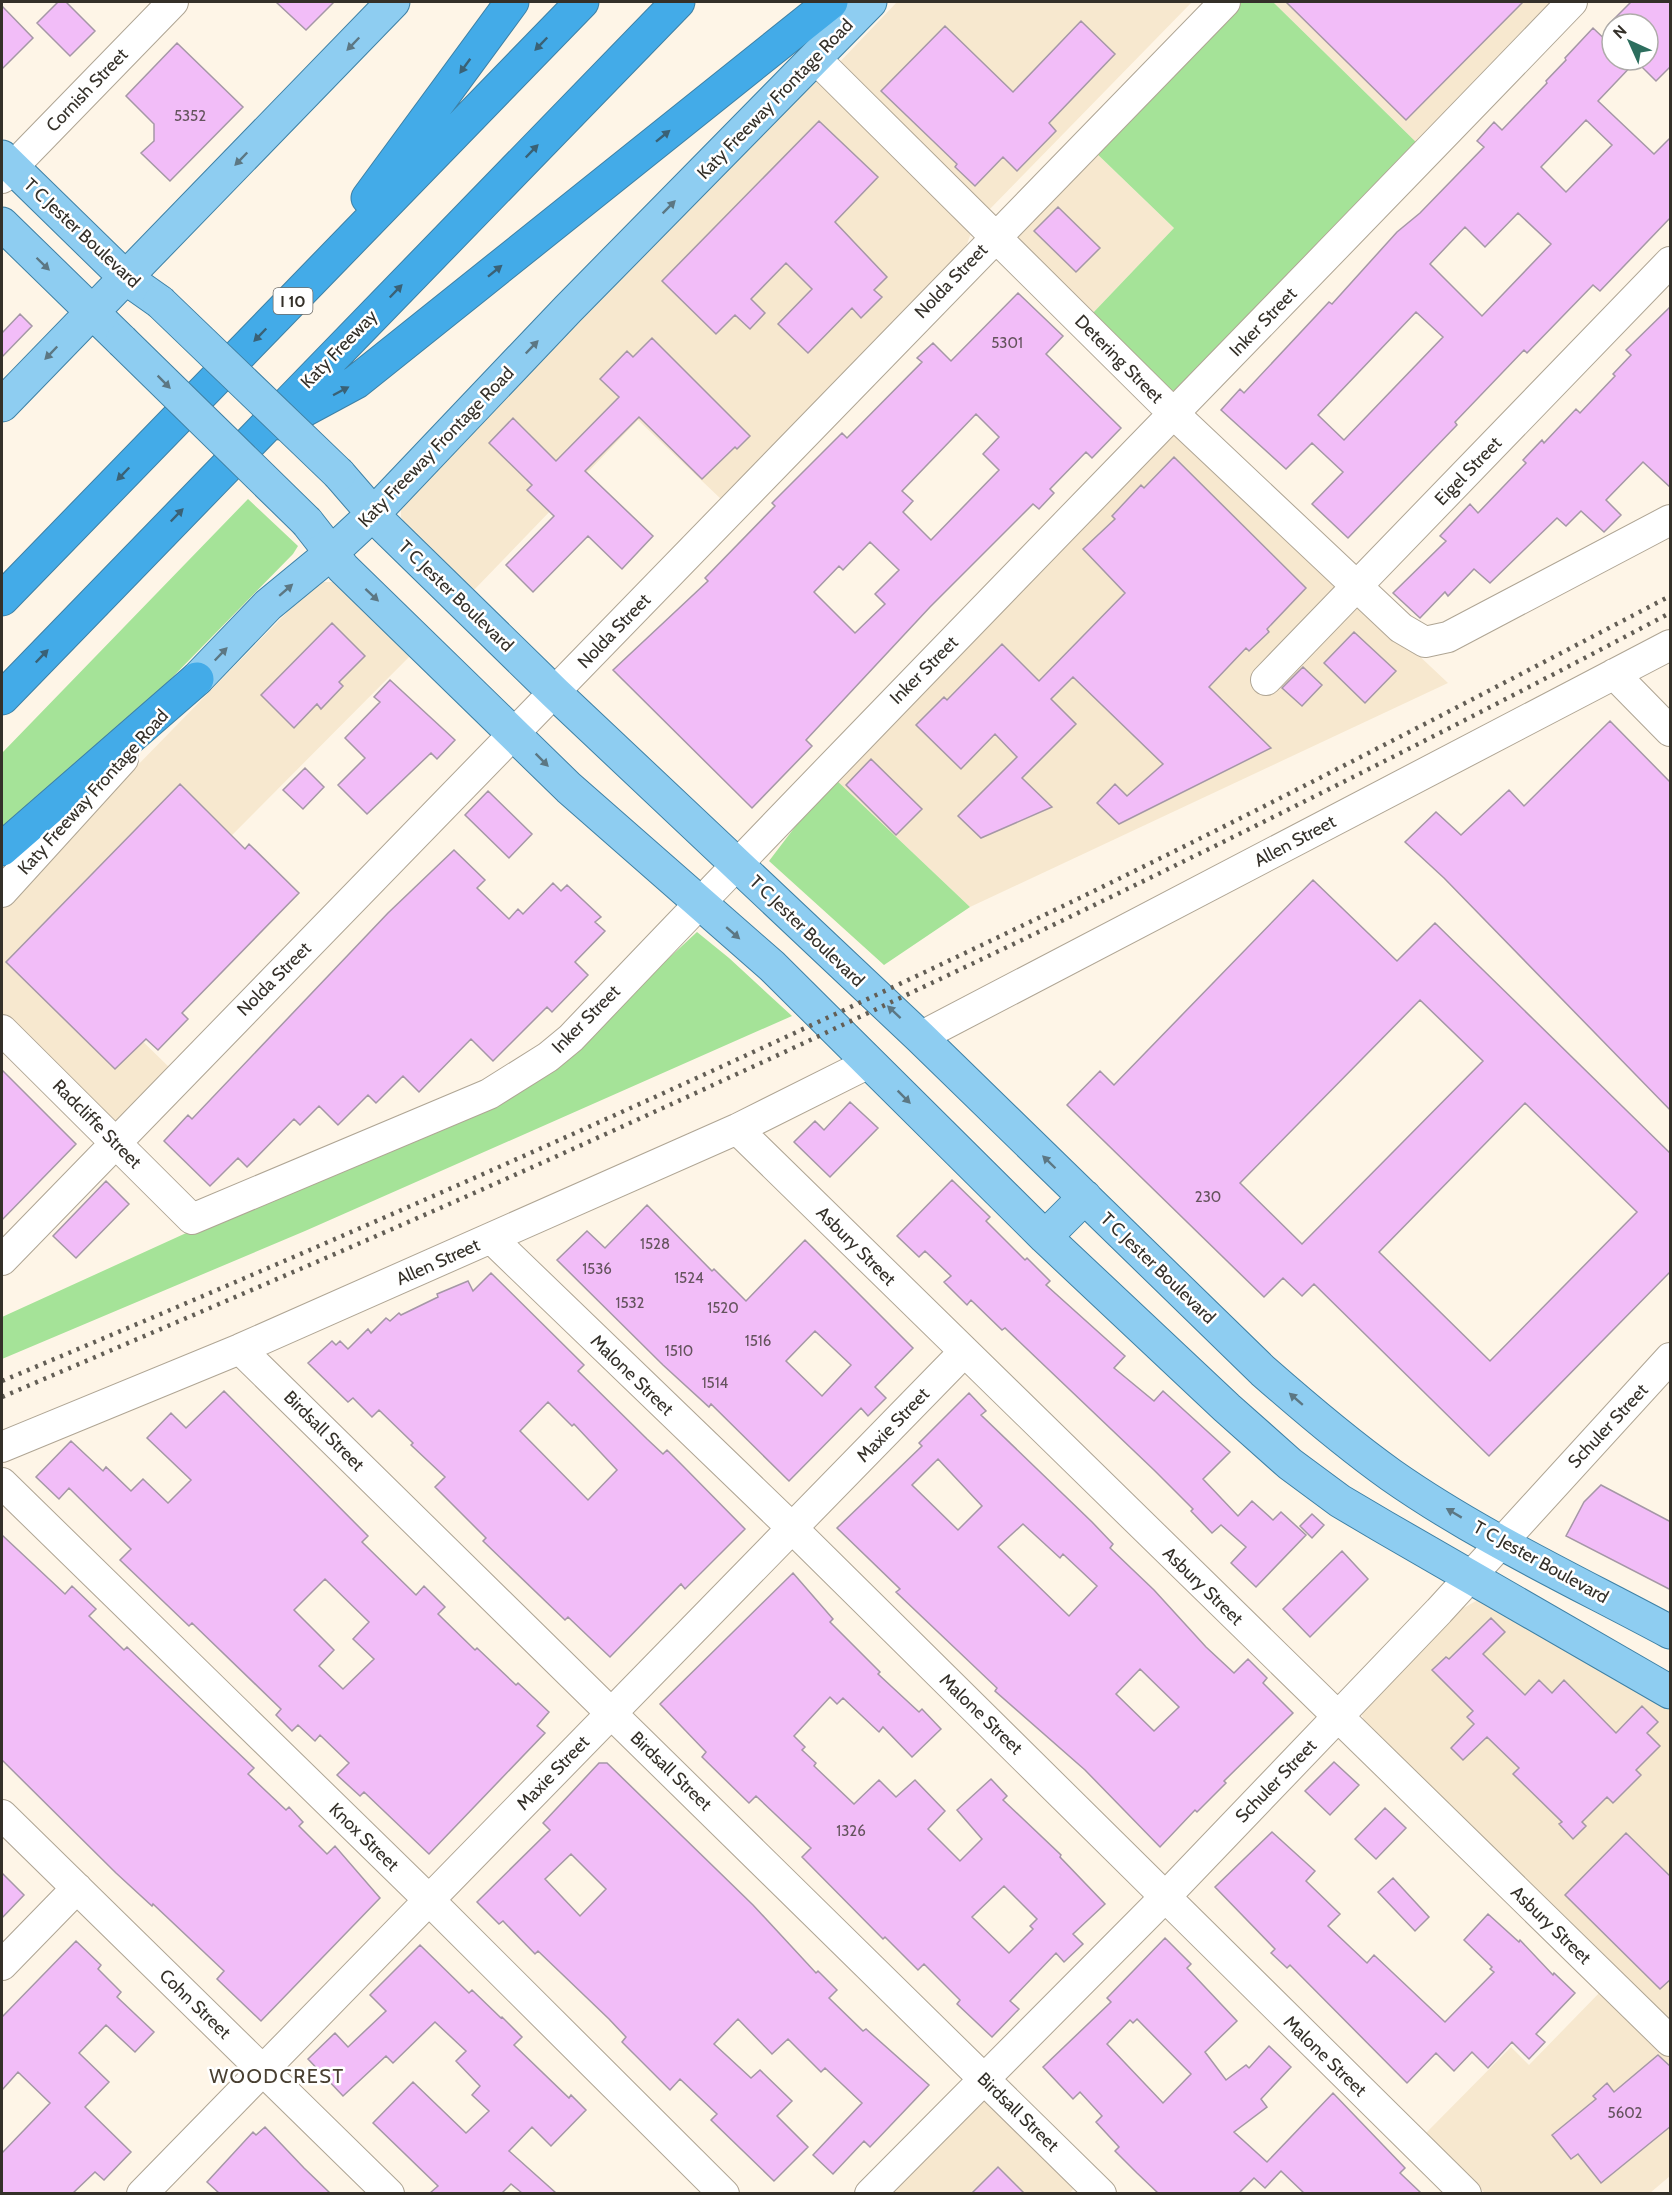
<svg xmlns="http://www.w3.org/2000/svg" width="1672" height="2195" font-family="Cabin,sans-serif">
	<rect width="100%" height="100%" fill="#fef5e7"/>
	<path fill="#f7e8cf" d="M897 2H1192L988 211 835 67Z
		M1273 2H1560L1418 144Z
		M811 79 823 84 971 233 966 247 722 500 638 420 473 591 405 524 401 517V499Z
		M1092 149 1174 228 1091 315 1018 243 1017 234Z
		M1170 432 1187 437 1448 683 970 907 833 777Z
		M323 582H336L413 653 84 984 171 1069 114 1125 2 1022V904L302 597Z
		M1476 1601H1487L1670 1702V2022L1365 1724 1362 1715 1364 1707 1458 1611Z
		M1603 1989 1670 2055V2176L1650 2193H1485L1424 2135 1511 2047 1529 2065Z
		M983 2098 1077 2185 1069 2194H885Z"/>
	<path fill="#a5e398" d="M1240 2H1273L1418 144 1177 391 1168 390 1091 315 1174 228 1092 149Z
		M248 499 298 546 293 554 155 695 2 835V753Z
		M833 777 970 907 884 965 769 861Z
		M697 932 729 958 792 1016 305 1231 2 1359V1317L184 1234 489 1104 557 1062Z"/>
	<path fill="#f2bdf8" stroke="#a597a6" stroke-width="1.5" fill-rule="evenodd" d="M58 2H66L95 31 70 56 37 23Z
		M276 2H334L306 30Z
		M1286 2H1523L1406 120Z
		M1631 2H1671V66L1656 81 1636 61 1598 101 1654 154 1671 137V217L1600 291 1593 285 1527 353 1524 350 1455 422 1457 425 1348 538 1312 504 1343 472 1312 443 1286 469 1221 410 1240 389 1244 393 1329 302 1332 304 1397 232 1420 213 1484 147 1477 141 1494 122 1502 130 1547 83 1546 81 1566 60 1565 58 1593 28 1612 46V60H1648V24H1609ZM1586 120 1612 145 1566 192 1541 167ZM1518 213 1551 244 1482 316 1430 264 1465 227 1485 247ZM1416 312 1443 337 1344 440 1318 415Z
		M2 6 33 38 2 69Z
		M1081 21 1115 54 1049 123 1056 131 1017 171 1003 157 975 186 955 167 957 164 881 91 945 26 1013 92Z
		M177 43 243 107 170 181 141 153 154 141V124L126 96Z
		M819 121 878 177 835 222 887 277 874 290 882 297 861 318 852 308 808 353 778 324 812 289 786 263 751 299 765 313 750 329 735 315 716 334 662 281Z
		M1058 207 1100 248 1076 272 1034 231Z
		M1018 293 1063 336 1046 354 1121 428 1092 458 1086 452 1050 489 1054 493 1039 509 1033 504 930 607 806 740 812 746 752 808 613 670 708 581 705 578 775 506 772 503 842 433 847 438 922 362 917 358 933 343 951 361ZM976 414 999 437 983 454 999 470 931 540 903 512 913 501 902 491ZM870 542 899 570 875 594 885 604 855 633 814 592 839 566 843 570Z
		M1671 306V488L1643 462 1606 500 1621 515 1604 532 1581 511 1566 526 1557 518 1490 583 1474 569 1448 596 1445 592 1420 618 1393 593 1446 541 1440 536 1470 504 1478 513 1526 463 1523 460 1542 440 1544 443 1576 409 1580 413 1615 376 1613 374 1631 355 1626 350Z
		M20 314 32 326 2 357V333Z
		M652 338 750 436 737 449 735 447 702 479 639 417 585 471 653 536 622 569 588 536 533 592 506 565 554 516 527 490 532 485 489 443 513 418 556 461 619 397 600 379 627 351 633 357Z
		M1174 457 1306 588 1267 629 1269 632 1249 651 1246 648 1209 687 1271 748 1119 824 1097 803 1115 784 1127 796 1163 764 1073 677 1051 699 1076 724 1022 778 1052 807 981 838 958 816 1017 757 995 734 961 769 916 725 944 697 947 700 1002 644 1039 681 1125 593 1083 549 1115 519 1112 516 1141 485 1144 488Z
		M332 623 365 656 339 682 343 686 321 709 317 704 294 728 261 695Z
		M1354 632 1396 671 1365 703 1324 663Z
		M1303 667 1322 685 1302 706 1282 688Z
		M390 680 455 740 437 759 431 753 367 814 338 785 365 758 345 738 380 702 374 697Z
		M1610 721 1671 783V1111L1444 878 1405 842 1436 812 1461 835 1509 790 1524 806Z
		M871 759 922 809 896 835 846 785Z
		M305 768 324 787 303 809 283 790Z
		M180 784 245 849 249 844 299 893 182 1013 188 1019 158 1050 146 1039 115 1069 6 962Z
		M488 791 532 834 509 858 465 815Z
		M454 850 485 880 477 888 509 919 518 909 523 914 553 883 561 891 567 885 601 917 595 922 605 931 575 962 588 975 552 1012 547 1007 493 1061 471 1039 419 1092 403 1076 376 1103 368 1095 338 1125 319 1106 300 1125 294 1119 247 1167 238 1158 210 1186 164 1141 188 1115 192 1119 388 913Z
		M1313 880 1397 961 1435 923 1671 1154V1271L1489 1456 1314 1284 1302 1296 1283 1278 1264 1297 1067 1105 1100 1071 1114 1085ZM1420 1000 1483 1061 1302 1244 1240 1183ZM1525 1103 1637 1212 1490 1361 1379 1252Z
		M2 1070 76 1144 2 1220Z
		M850 1102 878 1128 830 1177 794 1142 815 1121 824 1130Z
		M952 1180 990 1217 986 1221 1025 1260 1027 1258 1050 1281 1046 1285 1125 1356 1114 1368 1154 1401 1163 1391 1230 1452 1203 1479 1238 1516 1252 1501 1273 1520 1281 1512 1306 1535 1256 1587 1231 1563 1246 1547 1221 1525 1212 1533 1191 1511 1193 1509 1154 1470 1005 1328 1002 1330 971 1300 967 1305 944 1282 951 1276 925 1251 919 1257 897 1236Z
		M106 1181 129 1204 76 1258 53 1236Z
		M647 1205 712 1271 714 1269 746 1301 805 1240 913 1348 875 1387 886 1398 868 1416 861 1408 789 1481 711 1404 709 1407 663 1365 557 1260 587 1231 605 1248ZM815 1331 851 1365 822 1396 786 1361Z
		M491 1273 584 1365 578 1371 647 1439 663 1454 667 1450 682 1465 745 1529 685 1589 681 1584 610 1657 568 1617 565 1620 483 1541 486 1538 435 1487 445 1477 411 1445 413 1443 379 1410 372 1417 353 1398 348 1402 308 1363 332 1341 336 1345 340 1341 348 1349 368 1329 371 1333 386 1318 390 1321 399 1313 401 1315 438 1297 437 1294 468 1281 473 1291ZM548 1402 572 1426 574 1424 617 1470 588 1500 520 1431Z
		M224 1391 368 1536 362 1542 416 1595 424 1586 445 1607 438 1614 475 1650 477 1648 516 1685 518 1683 549 1712 537 1726 545 1733 429 1854 364 1792 360 1796 337 1775 349 1763 320 1735 315 1741 298 1725 292 1731 276 1715 281 1709 192 1623 189 1626 120 1560 131 1549 69 1488 59 1499 36 1477 71 1441 103 1471 106 1467 131 1491 143 1479 168 1503 191 1480 147 1438 171 1413 186 1428ZM325 1579 369 1622 353 1639 374 1659 343 1689 319 1666 334 1650 294 1610Z
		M969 1393 986 1411 981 1415 1092 1522 1113 1544 1110 1548 1154 1590 1206 1647 1234 1673 1248 1659 1267 1678 1263 1683 1293 1713 1224 1781 1226 1783 1197 1812 1195 1810 1160 1847 1085 1770 995 1691 997 1688 896 1592 900 1589 837 1528 922 1446 919 1443ZM938 1459 982 1506 958 1530 912 1485ZM1023 1524 1060 1558 1063 1554 1097 1586 1069 1616 998 1547ZM1140 1669 1179 1707 1154 1731 1116 1694Z
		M1601 1485 1671 1522V1590L1566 1536 1584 1502Z
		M1312 1514 1324 1525 1312 1538 1300 1526Z
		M2 1535 65 1594 72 1586 96 1609 89 1616 124 1650 127 1647 254 1768 248 1774 286 1810 289 1807 303 1822 299 1826 327 1854 335 1846 380 1898 261 2021 217 1979 224 1971 153 1904 152 1906 116 1873 2 1760Z
		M1342 1551 1368 1579 1310 1637 1283 1609Z
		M793 1573 833 1619 830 1622 880 1672 878 1674 919 1712 922 1709 941 1729 912 1757 883 1727 879 1732 843 1698 837 1704 830 1697 794 1736 805 1747 802 1750 816 1763 814 1766 854 1804 879 1780 896 1797 915 1780 945 1811 928 1829 960 1861 982 1839 957 1810 991 1779 1007 1796 1003 1800 1061 1855 1060 1857 1105 1904 1073 1934 1083 1944 1064 1962 1056 1953 1010 2001 1019 2009 992 2037 957 2004 960 2000 924 1964 918 1970 885 1937 883 1939 802 1857 811 1848 756 1796 749 1803 702 1757 706 1752 660 1704ZM1004 1886 1037 1919 1030 1926 1033 1929 1009 1953 972 1917Z
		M1491 1618 1505 1632 1483 1654 1525 1695 1539 1680 1552 1693 1564 1680 1616 1733 1642 1706 1658 1722 1647 1733 1660 1746 1636 1770 1641 1775 1613 1803 1607 1797 1582 1822 1586 1826 1573 1839 1559 1824 1562 1822 1513 1774 1519 1768 1487 1737 1463 1760 1451 1748 1474 1724 1467 1717 1473 1711 1432 1670 1446 1657 1449 1659Z
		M1334 1762 1359 1785 1330 1815 1305 1791Z
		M599 1763H607L753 1905 816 1973 818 1971 837 1990 829 1998 863 2031 866 2029 929 2085 870 2147 864 2141 833 2174 813 2155 862 2103 825 2068 821 2072 788 2039 772 2054 738 2019 714 2044 751 2078 760 2070 792 2101 777 2116 808 2147 774 2181 711 2120 717 2114 680 2079 670 2090 622 2042 626 2037 609 2019 538 1951 535 1954 503 1921 499 1924 477 1902 550 1830 543 1823ZM571 1854 606 1889 580 1916 545 1879Z
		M1385 1808 1406 1828 1376 1859 1355 1839Z
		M1272 1832 1315 1871 1306 1881 1340 1914 1328 1926 1367 1963 1374 1955 1445 2022 1494 1972 1490 1969 1492 1967 1464 1940 1488 1914 1519 1942 1520 1940 1553 1975 1554 1973 1575 1993 1536 2034 1545 2042 1529 2059 1512 2042 1488 2068 1472 2052 1454 2071 1436 2053 1407 2083 1290 1965 1287 1968 1271 1953 1275 1949 1215 1887Z
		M1626 1833 1671 1877V1979L1660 1989 1565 1895Z
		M2 1873 24 1895 2 1918Z
		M1393 1878 1429 1917 1415 1931 1378 1892Z
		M1165 1938 1191 1964 1187 1968 1237 2021 1205 2052 1226 2080 1246 2065 1249 2068 1269 2046 1291 2067 1261 2099 1267 2107 1234 2132 1267 2162 1333 2093 1405 2168 1400 2173 1421 2193H1304L1281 2171 1265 2188 1254 2178 1239 2193H1158L1137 2173 1115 2151 1119 2147 1096 2122 1102 2116 1080 2092 1073 2099 1043 2067 1111 2002 1107 1998ZM1137 2019 1191 2074 1163 2103 1107 2044 1130 2020 1133 2023Z
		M76 1941 101 1965 98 1969 121 1992 117 1997 154 2032 135 2052 106 2025 79 2053 109 2082 85 2107 131 2152 104 2180 95 2172 73 2193H2V2153L50 2103 18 2072 2 2090V2017Z
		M420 1945 469 1993 472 1990 501 2018 502 2017 522 2037 514 2045 569 2098 571 2095 586 2110 551 2146 532 2127 509 2151 556 2193H522L511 2184 502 2193H430L438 2186 373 2123 413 2082 466 2133 489 2111 472 2095 480 2086 456 2061 466 2051 435 2022 393 2063 386 2056 343 2096 308 2059 335 2033 348 2047 386 2011 370 1995Z
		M1658 2055 1671 2067V2126L1601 2183 1578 2154 1571 2159 1552 2135 1596 2099 1593 2096 1607 2083 1614 2092Z
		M265 2127 304 2168 330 2193H219L207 2182 253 2132 256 2135Z
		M998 2167 1024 2193H972Z"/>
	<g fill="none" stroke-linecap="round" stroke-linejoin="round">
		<defs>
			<path id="minor" d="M815 58 1175 415 1401 628 1425 642 1448 637 1670 520
				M2 178 173 2
				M1614 674 1670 731
				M1266 680 1670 262
				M2 892 123 759
				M2 1030 192 1219 489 1094 548 1057 571 1038C902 690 1239 348 1572 2
				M920 1037 1670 645
				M737 1129 1670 2041
				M491 1238 792 1528 1466 2194
				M2 1260 1225 2
				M240 1349 1101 2194
				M2 1447 240 1349 737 1129 869 1063
				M2 1483 430 1901 724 2194
				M2 1815 389 2194
				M2 1965 77 1888
				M142 2194 964 1352
				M870 2194 1166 1896 1439 1611 1670 1358"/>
			<path id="major" d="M2 157 126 278 160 302
				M2 224 122 341
				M2 405 393 2
				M339 474 384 526 555 693 920 1037 1263 1371C1304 1407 1346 1443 1391 1475 1478 1536 1577 1582 1670 1632
				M307 522 343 568 569 788 772 966 1045 1237 1227 1408 1290 1464 1340 1501 1384 1527 1670 1692
				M197 679 268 605 330 554 373 514 568 309 870 2
				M1045 1237 1085 1197"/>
			<path id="highway" d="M368 198 512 2
				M280 423 356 382 831 2
				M2 599 582 2
				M2 698 678 2
				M2 849 197 679"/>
		</defs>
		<use href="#minor" stroke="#afa594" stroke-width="32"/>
		<use href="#major" stroke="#3e80a5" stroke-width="35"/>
		<use href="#highway" stroke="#3e80a5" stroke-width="35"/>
		<use href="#minor" stroke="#fff" stroke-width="30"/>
		<use href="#major" stroke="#8ecdf1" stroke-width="33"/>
		<use href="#highway" stroke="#43abe8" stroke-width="33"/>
		<path stroke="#635e55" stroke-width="4.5" stroke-dasharray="3 6" stroke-linecap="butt" d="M2 1381C358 1232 711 1076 1059 908 1265 808 1468 702 1670 596
			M2 1397C212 1307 422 1218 630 1123 982 963 1329 794 1670 613"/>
		<defs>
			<path id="major-bridge" d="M160 302 339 474
				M122 341 307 522"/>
		</defs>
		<use href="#major-bridge" stroke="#3e80a5" stroke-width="35" stroke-linecap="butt"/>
		<use href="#major-bridge" stroke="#8ecdf1" stroke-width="33"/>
	</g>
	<defs><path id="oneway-solid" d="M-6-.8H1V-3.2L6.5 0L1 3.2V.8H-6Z" transform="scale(1.5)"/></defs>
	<g fill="#5c7783">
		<use href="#oneway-solid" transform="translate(353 44) rotate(134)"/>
		<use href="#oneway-solid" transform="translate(241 159) rotate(134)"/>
		<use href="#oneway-solid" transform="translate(669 207) rotate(-45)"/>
		<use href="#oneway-solid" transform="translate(43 264) rotate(44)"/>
		<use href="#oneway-solid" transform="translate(532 347) rotate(-46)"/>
		<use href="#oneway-solid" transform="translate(51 353) rotate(134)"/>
		<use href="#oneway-solid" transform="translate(164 382) rotate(45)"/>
		<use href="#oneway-solid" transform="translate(286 590) rotate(-41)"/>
		<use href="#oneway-solid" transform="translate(372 595) rotate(43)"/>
		<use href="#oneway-solid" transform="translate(221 654) rotate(-46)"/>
		<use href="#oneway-solid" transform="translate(542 760) rotate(45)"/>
		<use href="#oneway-solid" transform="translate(733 933) rotate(41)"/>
		<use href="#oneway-solid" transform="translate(894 1012) rotate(-137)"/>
		<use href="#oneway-solid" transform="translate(904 1097) rotate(45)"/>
		<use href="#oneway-solid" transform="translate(1049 1162) rotate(-136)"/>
		<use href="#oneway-solid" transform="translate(1296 1399) rotate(-139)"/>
		<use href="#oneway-solid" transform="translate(1454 1513) rotate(-149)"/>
	</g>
	<g fill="#3a6175">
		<use href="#oneway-solid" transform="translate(541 44) rotate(134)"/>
		<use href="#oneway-solid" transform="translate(465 66) rotate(126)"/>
		<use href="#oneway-solid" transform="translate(663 136) rotate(-39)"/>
		<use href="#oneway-solid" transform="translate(532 151) rotate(-46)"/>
		<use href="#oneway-solid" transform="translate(495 271) rotate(-39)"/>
		<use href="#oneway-solid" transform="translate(396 291) rotate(-46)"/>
		<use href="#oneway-solid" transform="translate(260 335) rotate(134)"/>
		<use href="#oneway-solid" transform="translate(341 391) rotate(-28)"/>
		<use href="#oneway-solid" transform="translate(123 474) rotate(134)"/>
		<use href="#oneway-solid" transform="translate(177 515) rotate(-46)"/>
		<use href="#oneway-solid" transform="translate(42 656) rotate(-46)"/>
	</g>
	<g text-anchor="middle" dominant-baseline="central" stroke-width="5" stroke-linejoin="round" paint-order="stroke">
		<g font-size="15" fill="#64535d">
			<text x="190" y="116">5352</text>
			<text x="1007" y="343">5301</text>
			<text x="1208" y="1197">230</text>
			<text x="655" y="1244">1528</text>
			<text x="597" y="1269">1536</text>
			<text x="689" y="1278">1524</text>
			<text x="630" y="1303">1532</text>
			<text x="723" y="1308">1520</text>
			<text x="758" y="1341">1516</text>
			<text x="679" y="1351">1510</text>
			<text x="715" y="1383">1514</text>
			<text x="851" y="1831">1326</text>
			<text x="1625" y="2113">5602</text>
		</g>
		<rect fill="#fff" stroke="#716e69" stroke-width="1.5" x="273.5" y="288" width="39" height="26" rx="4.5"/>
		<g font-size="16" font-weight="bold" fill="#343029">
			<text x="293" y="301">I 10</text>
		</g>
		<g font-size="18" fill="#343029" stroke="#fff">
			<text transform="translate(87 90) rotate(-46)">Cornish Street</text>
			<text transform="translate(775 99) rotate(-46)">Katy Freeway Frontage Road</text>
			<text transform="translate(82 233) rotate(43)">T C Jester Boulevard</text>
			<text transform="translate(951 281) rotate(-46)">Nolda Street</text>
			<text transform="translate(1263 322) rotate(-46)">Inker Street</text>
			<text transform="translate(339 349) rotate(-46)">Katy Freeway</text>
			<text transform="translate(1119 359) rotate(45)">Detering Street</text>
			<text transform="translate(436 447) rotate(-46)">Katy Freeway Frontage Road</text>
			<text transform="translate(1468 471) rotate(-46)">Eigel Street</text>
			<text transform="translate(456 596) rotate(44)">T C Jester Boulevard</text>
			<text transform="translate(614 631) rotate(-46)">Nolda Street</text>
			<text transform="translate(924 670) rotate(-45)">Inker Street</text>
			<text transform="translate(93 792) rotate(-48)">Katy Freeway Frontage Road</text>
			<text transform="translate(1295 841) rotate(-28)">Allen Street</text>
			<text transform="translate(807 931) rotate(44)">T C Jester Boulevard</text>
			<text transform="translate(274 979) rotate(-45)">Nolda Street</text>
			<text transform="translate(586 1019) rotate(-45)">Inker Street</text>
			<text transform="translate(97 1124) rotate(45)">Radcliffe Street</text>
			<text transform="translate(856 1246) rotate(45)">Asbury Street</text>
			<text transform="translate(438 1262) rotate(-24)">Allen Street</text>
			<text transform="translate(1158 1268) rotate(44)">T C Jester Boulevard</text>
			<text transform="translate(632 1375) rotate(44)">Malone Street</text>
			<text transform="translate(893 1425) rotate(-46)">Maxie Street</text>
			<text transform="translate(1608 1426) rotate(-47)">Schuler Street</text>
			<text transform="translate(324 1431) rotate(45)">Birdsall Street</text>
			<text transform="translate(1541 1562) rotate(29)">T C Jester Boulevard</text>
			<text transform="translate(1203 1586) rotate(44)">Asbury Street</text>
			<text transform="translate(981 1714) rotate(44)">Malone Street</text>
			<text transform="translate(671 1771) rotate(44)">Birdsall Street</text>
			<text transform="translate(553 1773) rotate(-46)">Maxie Street</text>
			<text transform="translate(1276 1781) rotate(-46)">Schuler Street</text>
			<text transform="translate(364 1837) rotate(44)">Knox Street</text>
			<text transform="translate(1551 1925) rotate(44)">Asbury Street</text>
			<text transform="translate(195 2004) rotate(44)">Cohn Street</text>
			<text transform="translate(1325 2056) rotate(44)">Malone Street</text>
			<text transform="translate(1018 2112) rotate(44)">Birdsall Street</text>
		</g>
		<g font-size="20" letter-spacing="1.5" fill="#483f31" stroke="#fff">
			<text x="277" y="2076">WOODCREST</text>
		</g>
	</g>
	<rect width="1672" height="2195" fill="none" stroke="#343029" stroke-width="6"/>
	<g transform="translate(1630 42) rotate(315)"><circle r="28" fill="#ffffff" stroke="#aeaca9" stroke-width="1.5"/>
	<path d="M0-4.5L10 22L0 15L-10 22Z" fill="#2d6e5e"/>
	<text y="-9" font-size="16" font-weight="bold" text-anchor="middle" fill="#343029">N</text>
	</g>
</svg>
